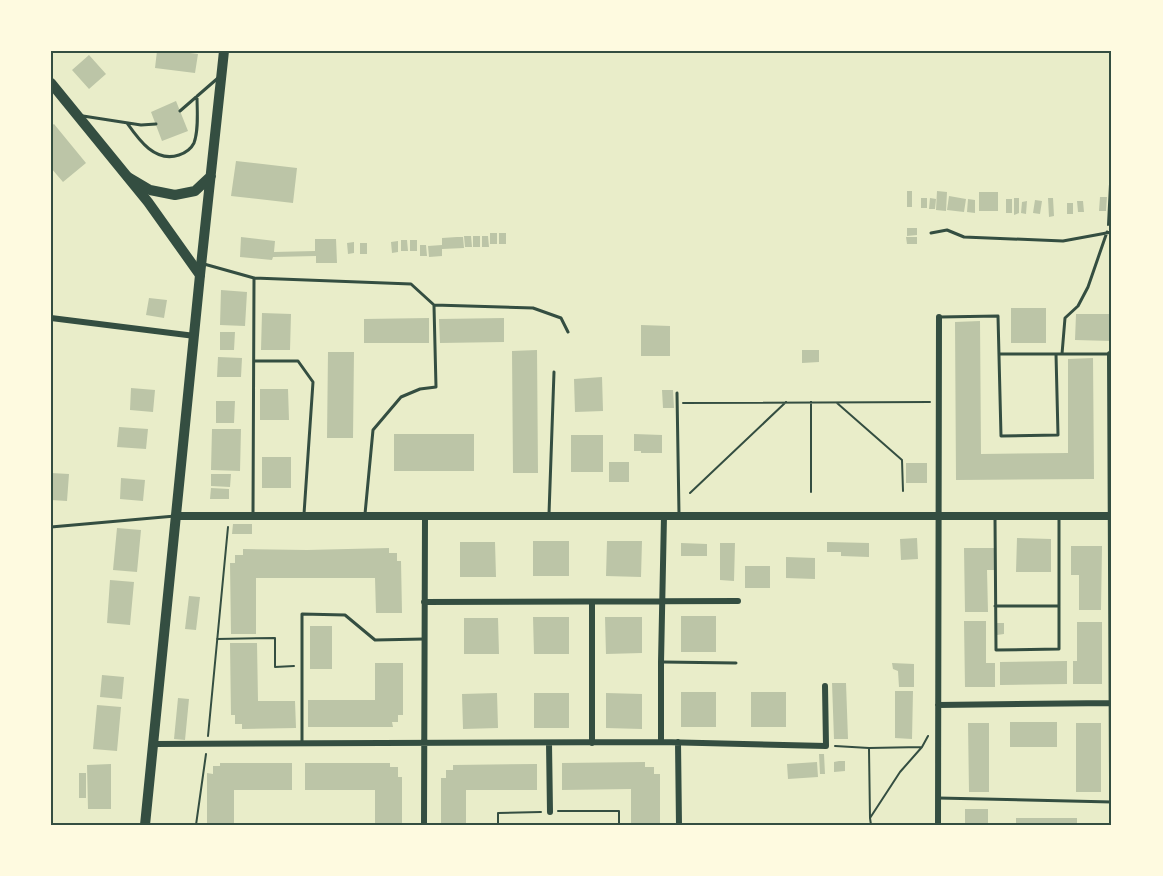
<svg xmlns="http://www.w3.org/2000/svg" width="1163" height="876" font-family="Inter,sans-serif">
	<rect width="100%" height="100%" fill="#e9edc9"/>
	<path fill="#bcc5a7" d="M157 51H174L198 54 195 73 155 68Z
		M89 55 106 74 89 89 72 70Z
		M176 101 188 131 162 141 151 112Z
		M54 124 86 163 63 182 51 168V126Z
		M236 161 297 168 293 203 231 196Z
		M907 191H912V207H907Z
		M937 191 947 192 946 211 936 210Z
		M979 192H998V211H979Z
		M949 196 966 199 964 212 947 210Z
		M1100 197H1107L1106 211H1099Z
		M921 198H927V208H921Z
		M930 198 936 199 935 209H929Z
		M1014 198H1019V213L1014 215Z
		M1048 198H1053L1054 216 1049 217Z
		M968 199 975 200V213L967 212Z
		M1006 199H1012V213H1006Z
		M1035 200 1042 201 1040 214 1033 213Z
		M1027 201 1026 214 1021 213 1022 202Z
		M1077 201H1083L1084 212H1078Z
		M1067 203H1073V214H1067Z
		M907 228H917V235L907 236Z
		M490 233H497V244H490Z
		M499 233H506V244H499Z
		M464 236H471L472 247H465Z
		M473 236H480V247H473Z
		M482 236H488L489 247H482Z
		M241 237 275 241 274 252 315 251V239H336L337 263H316V256L273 257 272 260 240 257Z
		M457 237H463L464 248 442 249V256L429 257 428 246 442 245V238Z
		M906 237H917V244H907Z
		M401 240H407L408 251H401Z
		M410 240H417V251H410Z
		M398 241V252L392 253 391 242Z
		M354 242V253L348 254 347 243Z
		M360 243H367V254H360Z
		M420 245H426L427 256H420Z
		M221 290 247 292 245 326 220 325Z
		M149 298 167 300 164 318 146 315Z
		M1011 308H1046V343H1011Z
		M262 313 291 314 290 350H261Z
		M1076 314H1112V341L1075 340Z
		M429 318V343H364V319Z
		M504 318V342L440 343 439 319Z
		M980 321 981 454 1068 453V359L1093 358 1094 479 956 480 955 322Z
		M641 325 670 326V356H641Z
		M220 332H235L234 350H220Z
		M537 350 538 473H513L512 351Z
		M802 350H819V362L802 363Z
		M328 352H354L353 438H327Z
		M218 357 242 358 241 377H217Z
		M602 377 603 411 575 412 574 379Z
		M131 388 155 390 153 412 130 410Z
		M260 389H288L289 420H260Z
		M662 390H673L674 408H663Z
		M216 401H235L234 423H216Z
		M119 427 148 429 146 449 117 447Z
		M212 429H241L240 471 211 470Z
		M394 434H474V471H394Z
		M634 434 662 435V453H641V451H634Z
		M571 435H603V472H571Z
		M262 457H291V488H262Z
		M609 462H629V482H609Z
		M906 463H927V483H906Z
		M51 473 69 474 67 501 51 500Z
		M211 474H231L230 487 211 486Z
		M121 478 145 480 143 501 120 499Z
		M211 488 229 489V499H210Z
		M233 524H252V534H232Z
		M117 528 141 530 137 572 113 570Z
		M917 538 918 559 901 560 900 539Z
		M1017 538 1051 539V572H1016Z
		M533 541H569V576H533Z
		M607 541H642L641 577 606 576Z
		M460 542H495L496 577H460Z
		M827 542 869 543V557L841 556V552H827Z
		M681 543 707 544V556H681Z
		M720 543H735L734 581 720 580Z
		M1071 546H1102L1101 610H1079V575H1071Z
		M389 548V553H397V561H401L402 613H376L375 578H256V634H231L230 563H235V555H243V549L307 550Z
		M964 548H994V570H987L988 612H965Z
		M786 557 815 558V579L786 578Z
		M745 566H770V588H745Z
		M110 580 134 582 130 625 107 623Z
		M189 596 200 597 196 630 185 629Z
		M681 616H716V652H681Z
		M533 617H569V654H534Z
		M605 617H642V653L606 654Z
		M464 618H498L499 654H464Z
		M964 621H986V663H995V687H965Z
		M1077 622H1102V684H1073V661H1077Z
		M997 623H1004V634L997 635Z
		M310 626H332V669H310Z
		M230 643H257L258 701H295L296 728 242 729V724H235V715H231Z
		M1067 661V684L1000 685V662Z
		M375 663H403V715H398V722H392L393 727H308V700H375Z
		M892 663 914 664V687H899L898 671 893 669Z
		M102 675 124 677 122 699 100 697Z
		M832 683H846L848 739H834Z
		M895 691H913L912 739 895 738Z
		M681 692H716V727H681Z
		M751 692H786V727H751Z
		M497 693 498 728 463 729 462 694Z
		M534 693H569V728H534Z
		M606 693 642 694V729L606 728Z
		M178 698 189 699 185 740 174 739Z
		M97 705 121 707 117 751 93 749Z
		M1010 722H1057V747H1010Z
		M968 723H989V792H969Z
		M1076 723H1101V792H1076Z
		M819 754H824L825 774H820Z
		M839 761H845V771L834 772V762Z
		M645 762V767H654V774H660V825H631V789L562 790V763Z
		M817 762 818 777 788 779 787 764Z
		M220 763H292V790H234V825H207V773L213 774V766H220Z
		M305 763H390V767H398V777H402V825H375V790H305Z
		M111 764V809H88L87 765Z
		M537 764V790H466V825H441V778H446V770H453V765Z
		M79 773H86V798H79Z
		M965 809H988V825H965Z
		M1016 818H1077V825H1016Z"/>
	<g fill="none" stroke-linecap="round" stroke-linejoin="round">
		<path stroke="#344e41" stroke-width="2" d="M1108 225 1110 184 1112 177
			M811 402V492
			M683 403 930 402
			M837 403 902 460 903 491
			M690 493 786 402
			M217 639 275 638V667L294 666
			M208 736 228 527
			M835 746 869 748 922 747
			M869 749 870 818
			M558 811H619V825
			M196 825 206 754
			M498 825V813L541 812
			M871 825 870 818 900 772 922 747 928 736"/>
		<path stroke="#344e41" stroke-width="3" d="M180 111 218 78
			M83 116 141 125 156 124
			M127 123C139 140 155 163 179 155 185 153 191 149 194 143 199 129 197 111 197 96
			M931 233 947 230 964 237 1063 241 1112 232
			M204 264 254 278 411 284 434 305 533 308 561 318 568 332
			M940 317 998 316 1001 436 1058 435 1056 354
			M999 354H1110
			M1062 354 1065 318 1078 306 1088 287 1107 232
			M254 361H298L313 382 304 514
			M677 393 679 514
			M253 514 254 278
			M365 514 373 430 401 397 420 389 436 387 434 306
			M549 514 554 372
			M995 518 996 650 1059 649V518
			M51 527 175 516
			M995 606H1059
			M663 662 736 663
			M302 743V614L345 615 375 640 424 639
			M938 798 1112 802"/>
		<path stroke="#344e41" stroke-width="6" d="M51 318 195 336
			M1110 354 1112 776
			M424 602 738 601
			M592 602V743
			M938 705 1112 703
			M661 742V662L664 516
			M678 742 679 825
			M549 743 550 812
			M154 744 661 742 826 746 825 686
			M424 825 425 516
			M938 825 939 317"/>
		<path stroke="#344e41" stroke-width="8" d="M176 516H1112"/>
		<path stroke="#344e41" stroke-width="10" d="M128 177 150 190 175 195 195 191 211 176
			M200 275 224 51"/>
		<path stroke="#344e41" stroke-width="10" d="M51 83 148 202 200 275 145 825"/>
	</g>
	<rect width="1163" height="876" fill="none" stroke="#fefae0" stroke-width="105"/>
	<rect x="52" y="52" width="1058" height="772" fill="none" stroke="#344e41" stroke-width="2"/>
</svg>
